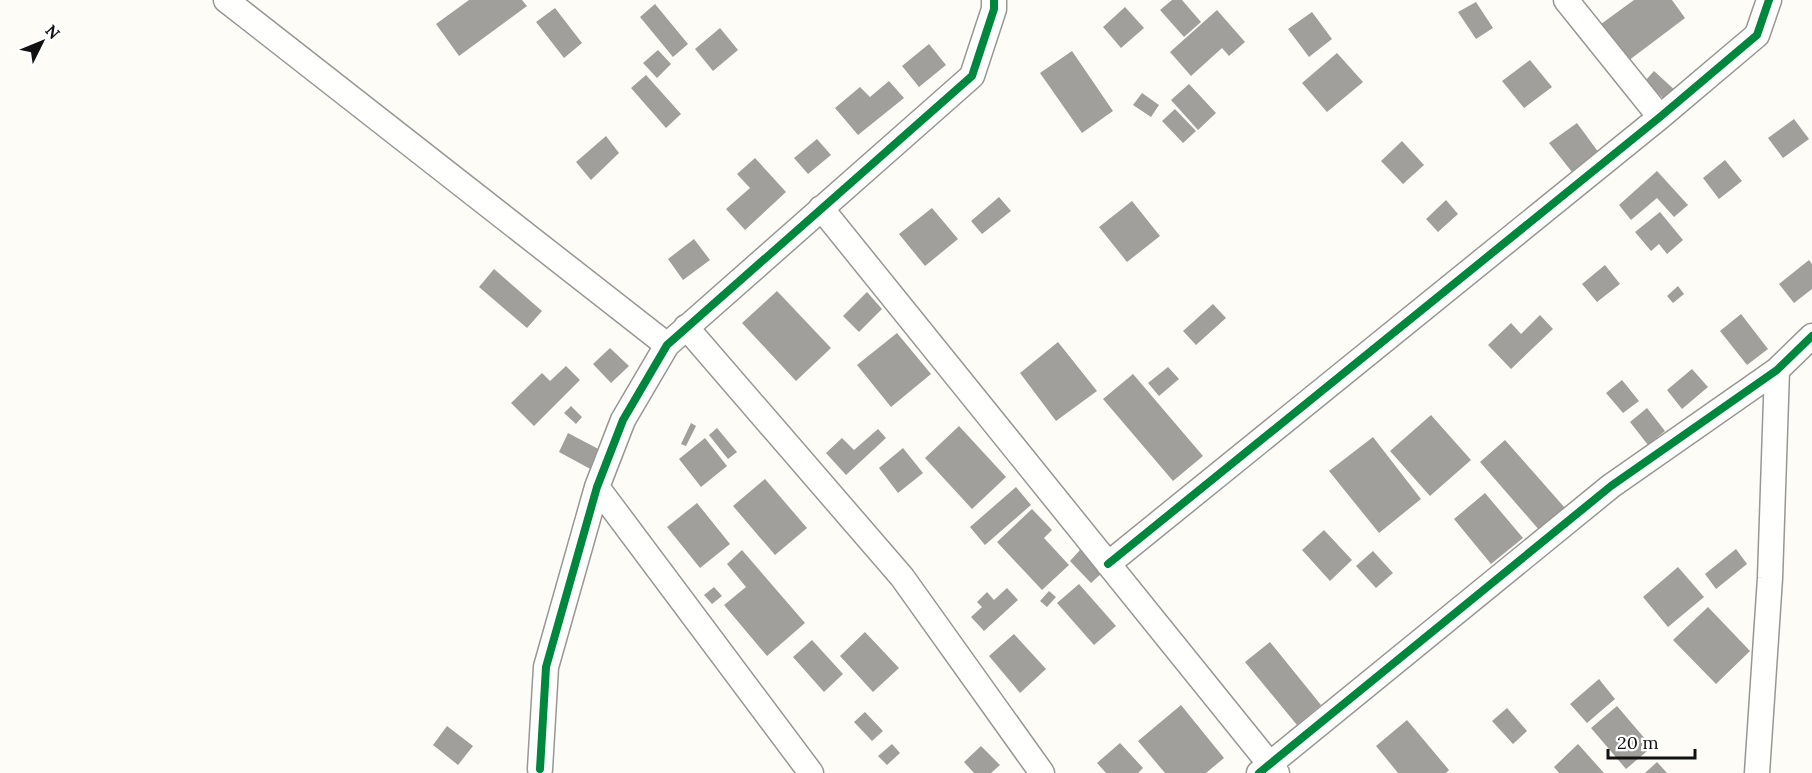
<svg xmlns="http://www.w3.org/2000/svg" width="1812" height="773" font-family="Lora,serif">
	<rect width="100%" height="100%" fill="#fdfcf7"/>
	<path fill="#a19f9c" d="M469 0H522L527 6 459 56 436 24Z
		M1172 0H1182L1201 22 1184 37 1160 10Z
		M1634 0H1672L1685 18 1628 61 1601 24Z
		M1476 2 1493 28 1476 39 1458 12Z
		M655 4 688 44 673 57 640 17Z
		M1125 7 1144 28 1121 48 1103 27Z
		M555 8 582 43 564 58 536 22Z
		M1217 10 1245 42 1229 56 1222 48 1191 76 1170 52Z
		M1312 12 1332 39 1309 57 1288 29Z
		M720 28 738 50 713 71 695 49Z
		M929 44 946 65 919 87 902 66Z
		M658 50 671 64 657 78 643 63Z
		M1072 51 1113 111 1082 133 1040 73Z
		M1337 53 1363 82 1327 112 1302 83Z
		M1530 60 1552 87 1524 108 1502 81Z
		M1654 71 1677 92 1667 102 1645 81Z
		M646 75 681 114 666 128 631 88Z
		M889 81 904 98 858 135 835 108 860 87 870 97Z
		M1189 84 1216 113 1198 130 1171 100Z
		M1142 93 1159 105 1151 117 1133 105Z
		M1175 109 1196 131 1183 143 1162 121Z
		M1794 119 1809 139 1783 158 1768 138Z
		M1577 123 1599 153 1572 172 1549 143Z
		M606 136 619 153 591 180 576 162Z
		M817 139 831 155 808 174 794 158Z
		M1402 141 1424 165 1403 184 1381 161Z
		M755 158 786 192 745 230 726 209 750 188 737 174Z
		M1725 160 1742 181 1719 199 1703 178Z
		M1657 171 1688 205 1674 217 1657 198 1631 220 1619 205Z
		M999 197 1011 211 982 234 971 221Z
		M1446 200 1458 214 1438 232 1426 219Z
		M1132 201 1160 236 1127 262 1099 227Z
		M932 208 958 239 925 266 899 234Z
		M1660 212 1683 240 1667 254 1659 244 1651 251 1635 232Z
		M694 239 710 260 683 280 668 259Z
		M1809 260 1812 264V289L1794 303 1779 284Z
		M1605 265 1620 284 1597 302 1582 284Z
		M494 269 542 311 527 328 479 287Z
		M1678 286 1684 294 1673 303 1667 296Z
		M777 291 831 348 796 381 742 323Z
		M867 292 882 309 859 332 843 316Z
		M1213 304 1226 318 1196 345 1183 331Z
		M1741 314 1768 349 1747 365 1720 331Z
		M1540 315 1553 329 1511 369 1488 345 1511 323 1521 334Z
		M897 333 931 374 891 407 857 365Z
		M1058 342 1097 391 1056 421 1020 373Z
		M610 348 629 366 611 383 593 364Z
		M566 366 580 380 534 426 511 403 542 373 550 381Z
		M1168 367 1179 379 1159 396 1148 383Z
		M1692 369 1708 387 1682 409 1667 390Z
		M1133 374 1203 456 1173 481 1103 399Z
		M1622 380 1639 401 1623 413 1606 393Z
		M571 406 582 417 576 424 564 413Z
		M1647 408 1665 431 1648 445 1630 422Z
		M1431 415 1471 460 1430 496 1390 451Z
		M691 423 696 426 686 446 681 444Z
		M959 426 1006 477 972 509 925 458Z
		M717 428 737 452 728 459 709 435Z
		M878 429 886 438 846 475 826 453 842 438 854 450Z
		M568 433 604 452 594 471 559 452Z
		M1373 437 1421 499 1379 533 1329 471Z
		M705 438 727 466 701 487 679 459Z
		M1505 440 1565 508 1540 531 1480 462Z
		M903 448 923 473 898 493 879 468Z
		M765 479 807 528 775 555 733 506Z
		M1016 487 1031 505 985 545 970 527Z
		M1485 493 1523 538 1491 564 1454 519Z
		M697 503 730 544 700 568 667 527Z
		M1032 509 1052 530 1044 538 1069 565 1042 590 997 542Z
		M1324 530 1352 560 1330 581 1302 550Z
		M1736 549 1747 564 1716 589 1705 574Z
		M742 550 805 623 767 656 724 605 746 587 727 564Z
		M1080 550 1102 573 1091 583 1070 561Z
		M1373 551 1393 573 1376 588 1356 566Z
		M1678 567 1704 597 1668 627 1643 597Z
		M1079 584 1116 626 1094 645 1057 603Z
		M714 587 722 596 712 604 704 595Z
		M1007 588 1018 600 984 631 971 617 982 607 977 602 987 592 994 600Z
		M1049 591 1056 597 1047 607 1040 601Z
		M1708 607 1750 651 1716 684 1673 640Z
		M865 632 899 668 873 692 840 656Z
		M1014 634 1046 669 1020 693 989 656Z
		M812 640 843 674 824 692 793 657Z
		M1270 642 1321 705 1297 725 1245 662Z
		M1599 679 1615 699 1587 723 1570 704Z
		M1181 705 1224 758 1206 773H1165L1138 741Z
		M1617 706 1652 747 1626 769 1591 728Z
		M1507 708 1527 731 1513 744 1492 721Z
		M865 712 883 731 872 741 854 722Z
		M1407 720 1449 770 1446 773H1398L1376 746Z
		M447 726 473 746 458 765 433 745Z
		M1120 743 1143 768 1138 773H1106L1097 763Z
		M892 744 900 753 887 765 878 756Z
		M1578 744 1604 773H1559L1554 767Z
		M981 746 1000 765 991 773H974L964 762Z
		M1657 762 1667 773H1645Z"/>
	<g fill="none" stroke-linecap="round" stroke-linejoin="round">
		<defs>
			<path id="minor" d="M226 0 667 345
				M1566 0 1660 117
				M821 208 1277 773
				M686 327 902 577 1042 773
				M597 487 811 773
				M1108 564 1660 117 1757 35 1769 0
				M540 769 546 667 597 487 623 420 667 345 972 76 994 9V0
				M1259 773 1611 486 1777 370 1812 336
				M1757 773 1770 578 1777 370"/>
		</defs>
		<use href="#minor" stroke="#979795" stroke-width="27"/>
		<use href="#minor" stroke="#fffffe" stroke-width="24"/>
		<defs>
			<path id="cycleway" d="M1108 564 1660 117 1757 35 1769 0
				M540 769 546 667 597 487 623 420 667 345 972 76 994 9V0
				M1259 773 1611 486 1777 370 1812 336"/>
		</defs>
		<use href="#cycleway" stroke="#fff" stroke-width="11"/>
		<use href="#cycleway" stroke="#00873e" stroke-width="8"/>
	</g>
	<g transform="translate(42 42) rotate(47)" stroke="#ffffff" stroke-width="4.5" paint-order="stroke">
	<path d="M0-4.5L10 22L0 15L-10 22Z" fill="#111111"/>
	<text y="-9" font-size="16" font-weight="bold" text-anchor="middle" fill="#111111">N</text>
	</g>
	<path d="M1608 749v9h87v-9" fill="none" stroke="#111111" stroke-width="3"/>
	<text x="1617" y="749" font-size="18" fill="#111111" stroke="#ffffff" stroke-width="4.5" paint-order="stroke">20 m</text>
</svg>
